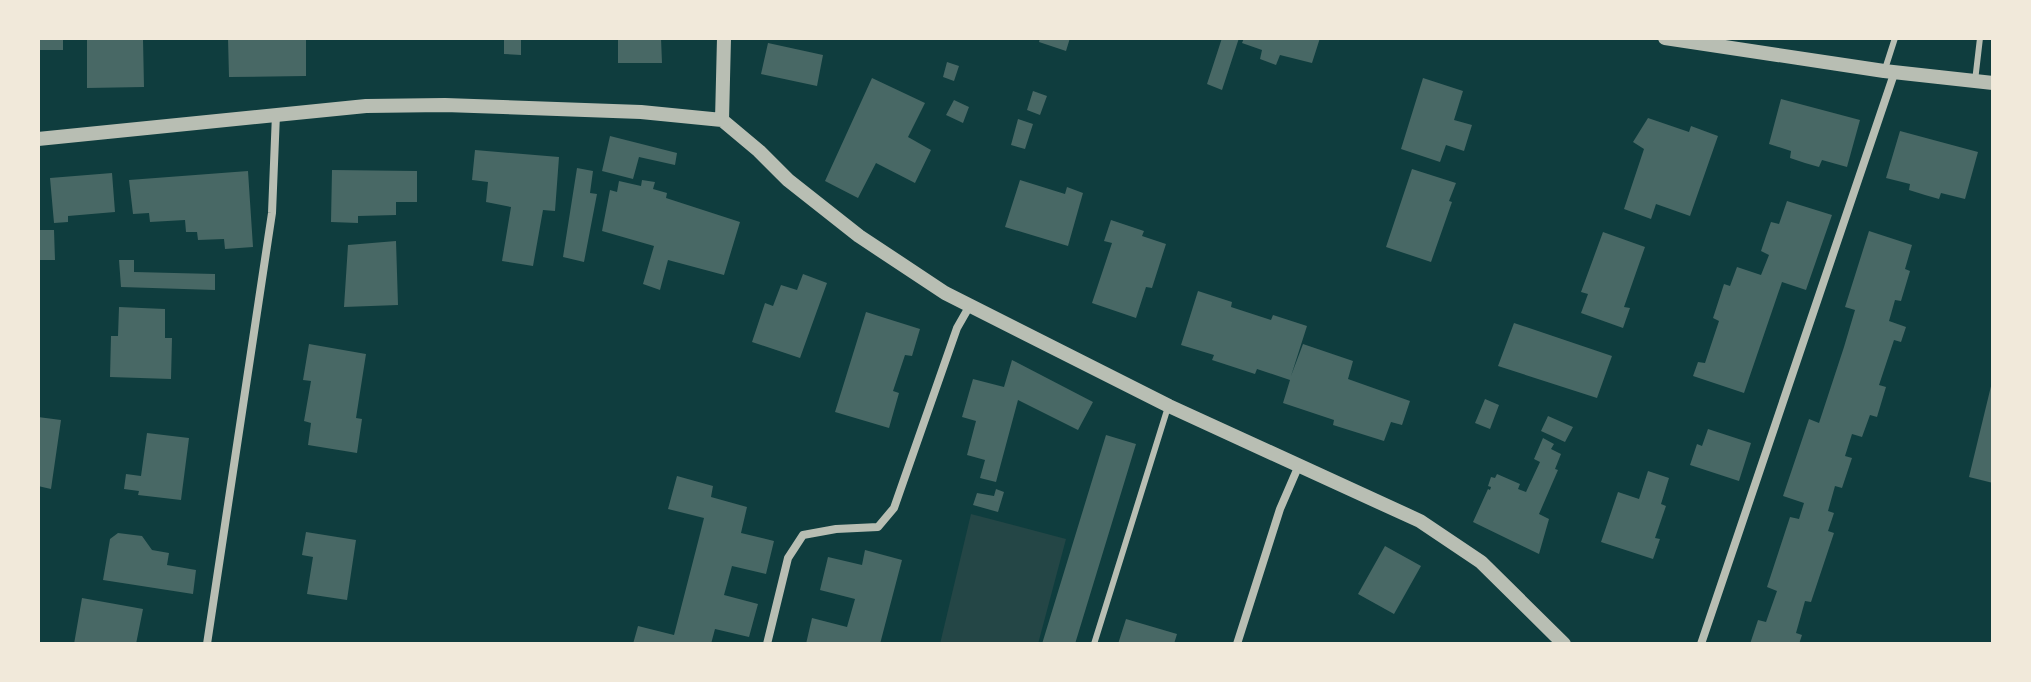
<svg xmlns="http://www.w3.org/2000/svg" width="2031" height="682" font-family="'Work Sans',sans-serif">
	<rect width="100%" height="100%" fill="#0f3d3e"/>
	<path fill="#244646" d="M971 514 1066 539 1038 644H940Z"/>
	<path fill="#486865" d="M38 38H63V50H38Z
		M228 38H306V76L229 77Z
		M504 38H521V55L504 54Z
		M618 38H661L662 63H618Z
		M1040 38H1070L1066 51 1039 42Z
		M1222 38H1239L1222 90 1207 84Z
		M1244 38H1320L1312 63 1280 55 1276 65 1260 59 1262 50 1242 43Z
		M143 39 144 87 87 88V40Z
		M768 43 823 55 817 86 761 74Z
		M947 62 959 66 954 81 943 77Z
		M872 78 925 103 908 137 931 150 915 183 876 163 858 198 825 181Z
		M1423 78 1463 91 1454 120 1472 125 1464 151 1446 145 1440 162 1401 149Z
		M1033 91 1047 96 1040 115 1027 110Z
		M1781 99 1860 120 1847 167 1822 160 1819 167 1805 163 1790 158 1791 151 1769 144Z
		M954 100 969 107 963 123 946 115Z
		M1648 118 1689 132 1691 126 1718 136 1690 216 1656 204 1651 219 1624 209 1644 149 1633 142Z
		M1018 119 1033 124 1025 149 1011 145Z
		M1900 131 1978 152 1965 199 1941 193 1939 199 1925 195 1909 190 1910 184 1886 178Z
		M610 136 677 153 675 165 639 157 633 179 602 171Z
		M475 150 559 157 555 211 543 210 533 266 502 261 511 207 486 202 488 182 472 180Z
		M577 168 593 171 590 193 597 194 584 262 563 257Z
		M1412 169 1456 183 1449 201 1452 202 1431 262 1386 247Z
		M332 170 417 171V202H396V215L358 216V223L331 222Z
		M248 171 253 247 225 249 224 239 198 240 197 232H186L185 220 150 222 149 213 133 214 129 180Z
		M112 173 115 212 68 216V222L54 223 50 178Z
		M642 180 655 182 653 189 667 193 666 198 740 222 724 275 668 260 660 290 643 284 654 246 602 231 610 190 617 192 619 181 641 186Z
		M1020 180 1065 194 1067 187 1083 193 1068 246 1005 227Z
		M1787 201 1832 215 1806 290 1782 282 1744 393 1693 376 1698 362 1705 363 1719 321 1713 318 1724 284 1730 286 1737 267 1761 275 1769 255 1761 251 1766 236 1771 222 1779 224Z
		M1111 220 1144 231 1142 236 1166 244 1152 288 1146 287 1136 318 1092 303 1112 243 1104 241Z
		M38 230H54L55 260H38Z
		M1869 231 1912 245 1905 269 1910 271 1901 301 1895 300 1889 321 1906 327 1901 342 1894 340 1879 385 1886 387 1877 417 1870 415 1862 437 1852 434 1845 456 1852 458 1842 488 1835 486 1828 511 1834 513 1828 531 1834 533 1811 602 1805 601 1796 633 1802 635 1799 644H1750L1758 620 1766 622 1777 591 1767 587 1790 517 1799 519 1804 503 1783 496 1809 419 1819 423 1844 347 1855 310 1845 307Z
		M1603 232 1645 247 1624 307 1630 308 1623 328 1581 313 1588 294 1581 292Z
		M396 241 398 305 344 307 348 245Z
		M119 260H134V272L215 274V290L121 287Z
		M803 274 827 283 800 358 752 342 765 303 773 306 781 285 797 290Z
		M1198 291 1232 302 1231 307 1271 320 1273 315 1307 326 1291 376 1303 344 1353 361 1348 379 1410 401 1402 425 1391 422 1384 441 1333 425 1334 420 1283 403 1290 380 1257 369 1255 374 1212 360 1214 355 1181 345Z
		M119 307 165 309V338H172L171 379 110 377 111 336H118Z
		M866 312 920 329 912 356 905 355 893 391 899 393 889 428 835 412Z
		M1514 323 1612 356 1597 398 1498 366Z
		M309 344 366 354 356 418 362 419 357 453 308 445 311 423 304 421 311 381 303 380Z
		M1012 360 1093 402 1078 430 1018 400 996 482 980 478 985 460 967 455 976 421 962 417 973 379 1004 387Z
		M1992 382H1993V483L1969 477Z
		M1485 399 1499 405 1490 429 1475 423Z
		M1548 416 1573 427 1565 442 1541 431Z
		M38 417 61 420 51 489 38 486Z
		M1708 429 1751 443 1739 481 1690 465 1697 444 1702 446Z
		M147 433 189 438 181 500 138 495 139 491 124 489 126 474 141 476Z
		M1106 435 1136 444 1075 644H1042Z
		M1543 438 1554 444 1551 449 1561 454 1555 469 1558 470 1539 514 1549 519 1539 554 1473 522 1488 489 1490 490 1491 487 1488 486 1491 477 1495 478 1497 474 1520 484 1518 489 1526 492 1540 462 1534 459Z
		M1648 471 1669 478 1661 504 1666 506 1655 538 1660 539 1653 559 1601 542 1618 492 1639 499Z
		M677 476 713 486 711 497 747 507 741 533 774 541 766 574 732 566 724 595 758 604 749 637 715 629 711 644H633L638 626 674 635 699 538 704 518 668 509Z
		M996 489 1004 492 998 512 973 505 977 493 994 496Z
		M306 532 356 540 347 600 307 594 313 557 302 555Z
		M118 533 142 536 152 550 169 553 167 565 196 570 193 594 103 580 110 539Z
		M1385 546 1421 566 1394 614 1358 594Z
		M865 550 902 560 880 644H806L812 618 847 627 855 599 820 590 828 557 862 565Z
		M82 598 143 609 136 644H74Z
		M1126 619 1177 634 1174 644H1118Z"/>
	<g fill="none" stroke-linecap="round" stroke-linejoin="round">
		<path stroke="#b8beb3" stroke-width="6" d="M1885 69 1895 38
			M1975 81 1980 38
			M1094 644 1168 407"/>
		<path stroke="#b8beb3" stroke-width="8" d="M207 644 272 213 276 114
			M767 644 788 558 803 535 836 529 878 527 894 508 957 328 969 307
			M1237 644 1280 509 1299 465
			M1701 644 1895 71"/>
		<path stroke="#b8beb3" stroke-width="14" d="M1665 38 1884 71 1993 83
			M722 120 724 38
			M38 139 366 106 445 105 641 112 722 120 759 151 788 180 859 236 945 293 1169 406 1420 521 1481 562 1564 644"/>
	</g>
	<rect width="2031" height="682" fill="none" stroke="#f1e9da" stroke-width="80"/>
</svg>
